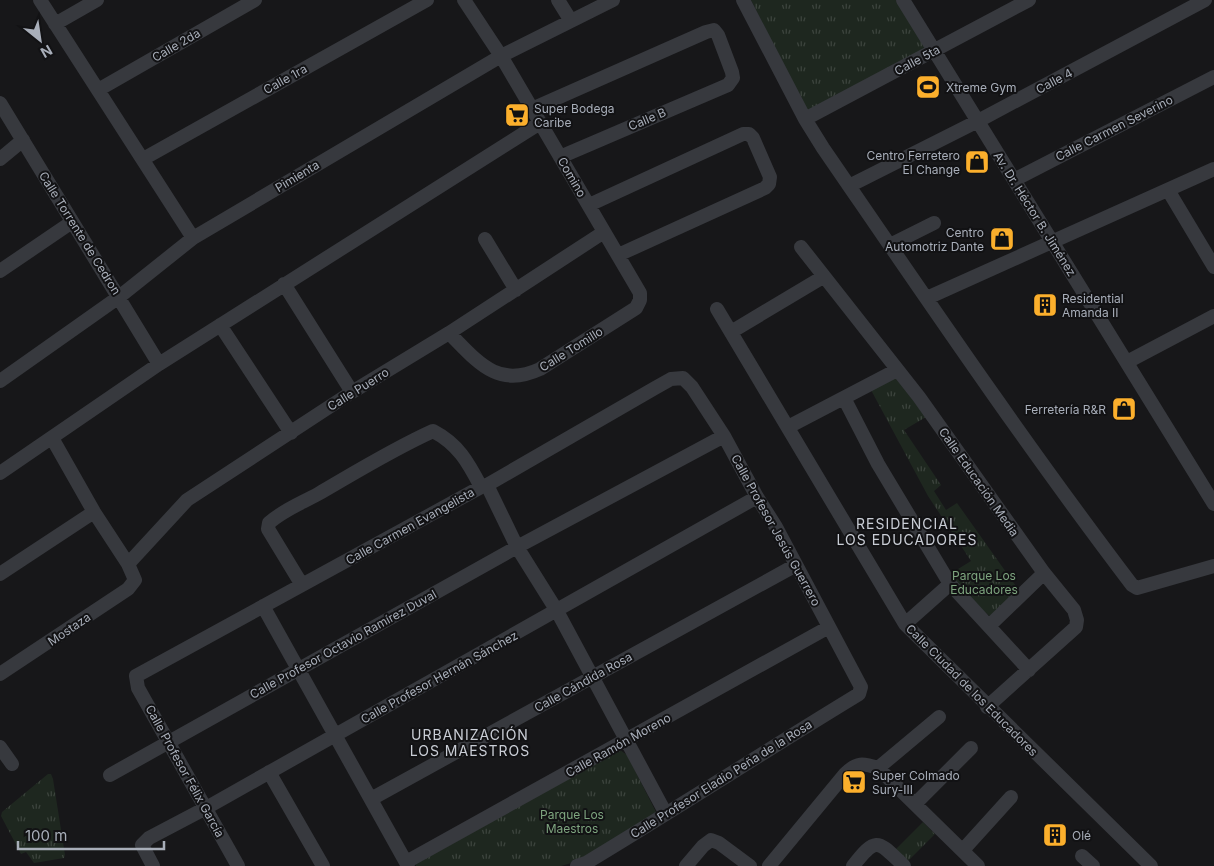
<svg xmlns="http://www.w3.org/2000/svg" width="1214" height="866" font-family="Inter,sans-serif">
	<defs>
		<pattern id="grass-tufts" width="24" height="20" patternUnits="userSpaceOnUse" patternTransform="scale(1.25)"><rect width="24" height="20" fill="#1e271f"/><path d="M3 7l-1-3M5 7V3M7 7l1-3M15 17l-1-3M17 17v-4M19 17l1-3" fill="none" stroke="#3c443d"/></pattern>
	</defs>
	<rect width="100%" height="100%" fill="#171719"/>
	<path fill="url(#grass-tufts)" d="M751 0H896L926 49 809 117Z
		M895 377 926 417 904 430 941 485 934 491 946 510 957 503 1018 589 991 617 973 602 950 574 971 561 928 496 871 390Z
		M620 750 627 755 656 812 585 859 561 866H416V864Z
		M48 774H51L53 779 65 855 64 858 34 863 26 852 21 854 1 816 2 812Z
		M923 822 935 834 907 862 895 850Z"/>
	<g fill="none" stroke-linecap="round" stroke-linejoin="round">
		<path stroke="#37393e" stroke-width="14" d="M40 0 193 238
			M558 0 571 21
			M743 0 805 119 823 148C924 295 1024 443 1132 585L1137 588 1214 566
			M903 0 1214 504
			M55 24 97 0
			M98 90 255 0
			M0 103 159 364
			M532 109 706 32 714 30 718 35 732 72 733 78 728 85 560 157
			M805 119 1029 0
			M0 159 23 140
			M143 159 427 0
			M1014 180 1214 77
			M849 186 978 121 1205 0
			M1168 190 1214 267
			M589 205 743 134H749L753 138 770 177 769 184 765 188 618 255
			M485 239 516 290
			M890 245 934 223
			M801 247 919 397 1044 573 1074 610 1077 620 1076 627 987 707
			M0 271 72 222
			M284 284 352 392
			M927 298 1214 169
			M717 309 905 624 1151 866
			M220 325 291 433
			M731 332 823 277
			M449 333C477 361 497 389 540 369L636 308 640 300V293L501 56 464 0
			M1127 362 1214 316
			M0 381 119 297 193 238 501 56 613 0
			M844 398 878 464 950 584 1029 670
			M788 427 897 370
			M0 473 159 364 540 123
			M487 485 517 547 557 611 666 814
			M128 564 187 500 352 392 449 333 604 232
			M0 574 94 512
			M302 585 268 529 269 523C283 510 302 503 318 494 356 472 393 449 433 431 458 444 468 462 481 487
			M263 606 408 866
			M905 624 950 584
			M989 626 1044 573
			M0 674 128 589 135 580 128 564 94 512 52 438
			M0 747 12 764
			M878 768 939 717
			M269 772 323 866
			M110 775 517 547 724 436
			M371 799 796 565
			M916 803 971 748
			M963 850 1011 797
			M1082 856 1093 866
			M406 862 829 627
			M153 866 142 845 149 838 206 808 757 497
			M238 866 138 688 136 676 481 487 487 485 655 388 671 379 683 378 692 387 724 436 757 497 776 527 861 687 859 694C767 750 677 808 586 863L577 866
			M686 866 703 846 711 840 719 843 750 866
			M769 866 845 774C857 762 863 763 878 768L978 866
			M853 866C877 835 878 841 904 866"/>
	</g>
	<defs>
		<symbol id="stadium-square" viewBox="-11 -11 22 22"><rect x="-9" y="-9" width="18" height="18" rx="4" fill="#fbaf2c" stroke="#121214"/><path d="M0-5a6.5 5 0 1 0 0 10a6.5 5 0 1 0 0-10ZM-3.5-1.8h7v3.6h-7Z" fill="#111"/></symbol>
		<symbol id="supermarket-square" viewBox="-11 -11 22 22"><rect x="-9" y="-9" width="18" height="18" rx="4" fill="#fbaf2c" stroke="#121214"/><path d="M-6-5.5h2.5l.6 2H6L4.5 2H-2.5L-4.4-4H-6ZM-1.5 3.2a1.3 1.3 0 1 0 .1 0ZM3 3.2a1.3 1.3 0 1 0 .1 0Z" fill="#111"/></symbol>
		<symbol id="shop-square" viewBox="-11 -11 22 22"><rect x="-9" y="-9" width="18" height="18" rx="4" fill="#fbaf2c" stroke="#121214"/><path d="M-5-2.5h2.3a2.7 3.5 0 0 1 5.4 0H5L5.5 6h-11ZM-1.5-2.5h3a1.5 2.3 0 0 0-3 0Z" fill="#111"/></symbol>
		<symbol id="building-square" viewBox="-11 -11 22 22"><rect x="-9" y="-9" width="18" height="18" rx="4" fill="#fbaf2c" stroke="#121214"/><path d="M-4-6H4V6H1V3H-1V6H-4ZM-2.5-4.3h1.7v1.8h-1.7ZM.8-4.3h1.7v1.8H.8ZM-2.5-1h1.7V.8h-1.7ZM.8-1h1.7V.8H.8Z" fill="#111"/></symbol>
	</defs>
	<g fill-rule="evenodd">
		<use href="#stadium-square" x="914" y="73" width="28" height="28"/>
		<use href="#supermarket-square" x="503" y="101" width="28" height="28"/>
		<use href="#shop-square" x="963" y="148" width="28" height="28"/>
		<use href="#shop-square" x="988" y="225" width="28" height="28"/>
		<use href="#building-square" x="1031" y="291" width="28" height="28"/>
		<use href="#shop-square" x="1110" y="395" width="28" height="28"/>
		<use href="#supermarket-square" x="840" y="768" width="28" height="28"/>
		<use href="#building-square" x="1041" y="821" width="28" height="28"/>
	</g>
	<g text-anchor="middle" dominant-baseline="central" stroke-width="4" stroke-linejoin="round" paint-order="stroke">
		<g font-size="12" fill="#a8aeb9" stroke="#121214">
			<text transform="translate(176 45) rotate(-30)">Calle 2da</text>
			<text transform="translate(917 60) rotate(-28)">Calle 5ta</text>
			<text transform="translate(285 79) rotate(-29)">Calle 1ra</text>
			<text transform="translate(1054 81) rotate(-28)">Calle 4</text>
			<text transform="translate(647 119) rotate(-23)">Calle B</text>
			<text transform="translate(1114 128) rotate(-27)">Calle Carmen Severino</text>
			<text transform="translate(297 176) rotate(-31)">Pimienta</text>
			<text transform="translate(572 177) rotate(60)">Comino</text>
			<text transform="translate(1035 214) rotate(58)">Av. Dr. Héctor B. Jiménez</text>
			<text transform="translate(80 233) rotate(58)">Calle Torrente de Cedron</text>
			<text transform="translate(571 349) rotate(-32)">Calle Tomillo</text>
			<text transform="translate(358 389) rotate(-32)">Calle Puerro</text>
			<text transform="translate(979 482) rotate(55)">Calle Educación Media</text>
			<text transform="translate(410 526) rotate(-29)">Calle Carmen Evangelista</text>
			<text transform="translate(776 530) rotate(61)">Calle Profesor Jesús Guerrero</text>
			<text transform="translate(69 629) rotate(-34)">Mostaza</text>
			<text transform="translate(343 644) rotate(-29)">Calle Profesor Octavio Ramírez Duval</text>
			<text transform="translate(439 677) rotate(-29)">Calle Profesor Hernán Sánchez</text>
			<text transform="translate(583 682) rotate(-29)">Calle Cándida Rosa</text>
			<text transform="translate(972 690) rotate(45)">Calle Ciudad de los Educadores</text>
			<text transform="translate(618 745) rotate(-29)">Calle Ramón Moreno</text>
			<text transform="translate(185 771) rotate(61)">Calle Profesor Félix García</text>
			<text transform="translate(721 779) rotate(-32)">Calle Profesor Eladio Peña de la Rosa</text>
		</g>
		<g font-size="12" fill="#a8aeb9" stroke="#121214" text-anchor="start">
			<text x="946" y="87">Xtreme Gym</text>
			<text x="534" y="108">Super Bodega<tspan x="534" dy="14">Caribe</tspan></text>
			<text x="960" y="155" text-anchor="end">Centro Ferretero<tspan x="960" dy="14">El Change</tspan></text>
			<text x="984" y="232" text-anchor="end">Centro<tspan x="984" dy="14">Automotriz Dante</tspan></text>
			<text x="1062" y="298">Residential<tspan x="1062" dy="14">Amanda II</tspan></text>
			<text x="1106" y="409" text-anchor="end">Ferretería R&amp;R</text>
			<text x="872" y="775">Super Colmado<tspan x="872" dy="14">Sury-III</tspan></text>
			<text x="1072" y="835">Olé</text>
		</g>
		<g font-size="12" fill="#7ea57f" stroke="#121214">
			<text x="984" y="575">Parque Los<tspan x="984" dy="14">Educadores</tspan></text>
			<text x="572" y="814">Parque Los<tspan x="572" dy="14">Maestros</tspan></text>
		</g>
		<g font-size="14" letter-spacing="1" fill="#c9cdd5" stroke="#121214">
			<text x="907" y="523">RESIDENCIAL<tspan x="907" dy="16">LOS EDUCADORES</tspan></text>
			<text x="470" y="734">URBANIZACIÓN<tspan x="470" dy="16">LOS MAESTROS</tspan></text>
		</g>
	</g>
	<g transform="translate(40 40) rotate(150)" stroke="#121214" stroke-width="4" paint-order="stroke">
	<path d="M0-4L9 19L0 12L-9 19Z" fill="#a8aeb9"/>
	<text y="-8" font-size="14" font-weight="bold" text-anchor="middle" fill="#a8aeb9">N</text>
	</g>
	<path d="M18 841v8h146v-8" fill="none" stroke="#a8aeb9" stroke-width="2.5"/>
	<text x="25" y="841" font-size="15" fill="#a8aeb9" stroke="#121214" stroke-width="4" paint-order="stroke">100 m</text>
</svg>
